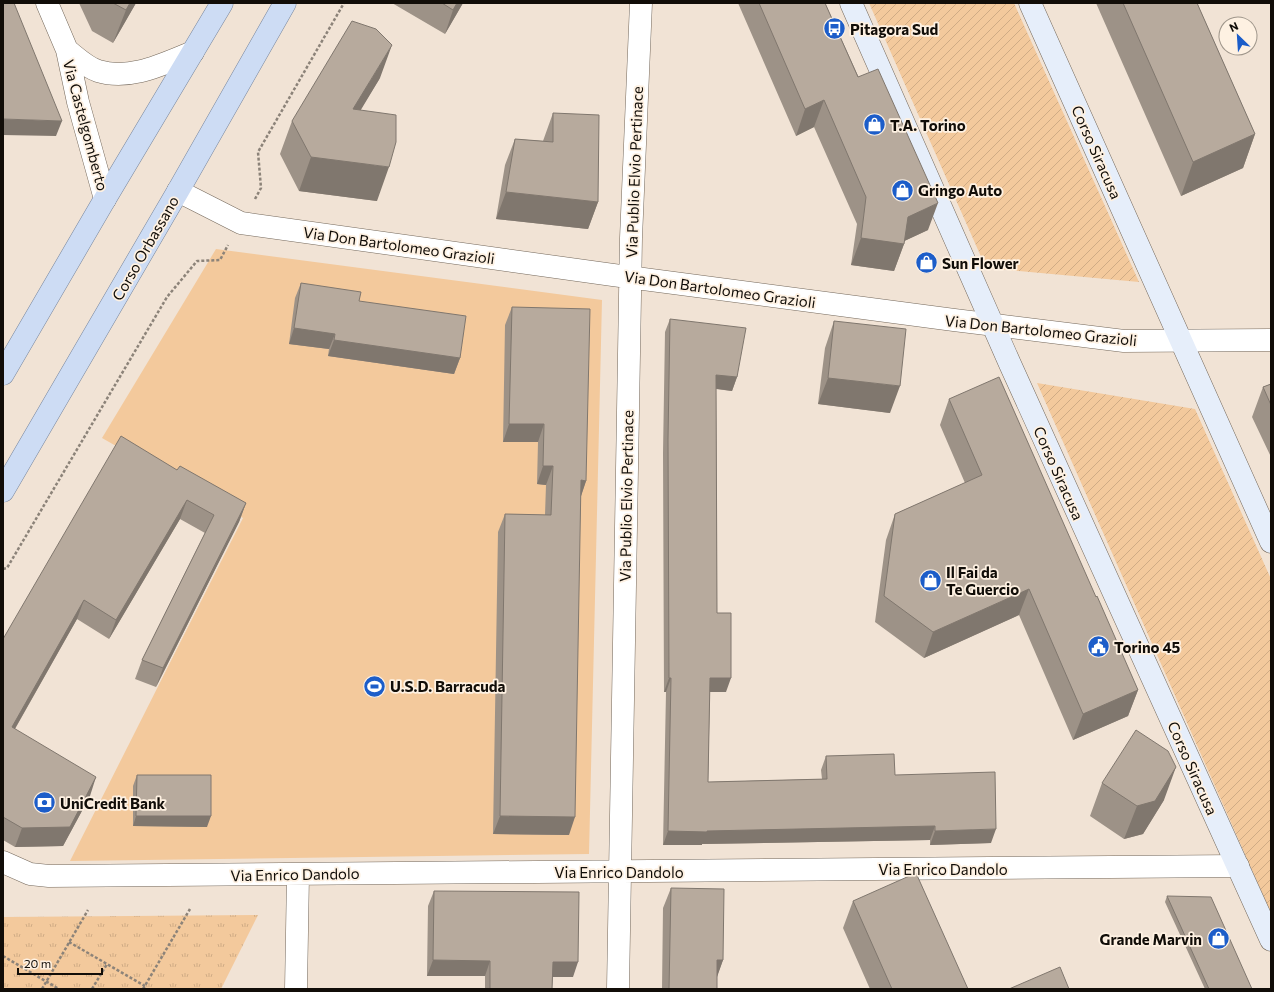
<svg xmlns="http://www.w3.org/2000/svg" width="1274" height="992" font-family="Commissioner,sans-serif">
	<defs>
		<pattern id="grass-tufts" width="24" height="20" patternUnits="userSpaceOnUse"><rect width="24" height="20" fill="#f3c99c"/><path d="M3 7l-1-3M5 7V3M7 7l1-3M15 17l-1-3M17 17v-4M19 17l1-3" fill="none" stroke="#cfab85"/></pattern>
		<pattern id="garden-furrows" width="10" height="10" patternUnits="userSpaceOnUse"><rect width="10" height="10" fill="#f3c99c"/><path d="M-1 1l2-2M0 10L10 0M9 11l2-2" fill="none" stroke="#cfab85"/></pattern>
	</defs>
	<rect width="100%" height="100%" fill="#f1e3d5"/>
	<path fill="url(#grass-tufts)" d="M258 915 221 989H3V917Z"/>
	<path fill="url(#garden-furrows)" d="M869 3H1014L1139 282 986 268Z
		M1037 383 1195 409 1271 579V913Z"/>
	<path fill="#f3c99c" d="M216 249 602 300 589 854 70 861 243 518 102 438Z"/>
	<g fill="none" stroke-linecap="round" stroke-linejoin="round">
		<defs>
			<path id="street" d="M47 3 67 50 78 102 105 199
				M67 50C76 57 86 67 98 71 130 81 163 64 193 52
				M178 191 241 223 613 275 954 320 1124 341 1271 340
				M3 862 30 874 49 876 1238 866
				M296 989 298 875
				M618 989 631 238 641 3"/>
			<path id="secondary" d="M851 3 1010 364 1271 940
				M1030 3 1271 542"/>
			<path id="primary" d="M3 374 105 199 222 3
				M3 491 178 191 285 3"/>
		</defs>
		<use href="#street" stroke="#74685b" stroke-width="23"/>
		<use href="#secondary" stroke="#74685b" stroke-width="23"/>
		<use href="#primary" stroke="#76859d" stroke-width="23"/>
		<path stroke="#8c8379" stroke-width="2.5" stroke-dasharray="3 2" stroke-linecap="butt" d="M255 199 261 188 258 152 344 3
			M3 569 7 568 167 297 197 261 220 260 228 245
			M69 942 145 986
			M3 956 59 989
			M42 989 88 910
			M92 989 107 964
			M143 989 190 909"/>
		<use href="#street" stroke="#fff" stroke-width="22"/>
		<use href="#secondary" stroke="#e6eefa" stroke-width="22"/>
		<use href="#primary" stroke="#cddcf4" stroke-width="22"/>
	</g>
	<path fill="#9d9287" d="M79 3H136L113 43 92 31Z
		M392 3H463L445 34Z
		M738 3H825L928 230 904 241V244L894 271 851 265 857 224 814 127 796 136Z
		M1096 3H1197L1255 134 1243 168 1181 196Z
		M380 78 360 110 377 201 299 191 280 154 292 121Z
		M553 113 598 202 588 229 496 219 505 165 515 139 543 141Z
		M301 283 359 301 460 358 454 374 328 356 329 349 289 344 295 298Z
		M512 307 586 481 581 496 569 835 493 834 498 532 505 514 545 515 546 485 537 484 538 442H503L505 325Z
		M670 319 737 377 732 391 716 389 717 613 726 692H710L708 782 822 779 821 770 826 756 895 775 991 843 930 845V840L702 844V845H663L666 692H664L663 453 665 332Z
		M834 321 890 413 818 404 825 348Z
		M1271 384V457L1252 417 1263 387Z
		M949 399 1138 690 1128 716 1073 740 1019 615 924 658 875 622 886 540 895 514 965 483 940 425Z
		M177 470 246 503 239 522 156 687 135 679 142 660 205 533 180 519 109 639 77 619 15 729 90 796 63 846 15 847 3 840V639Z
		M137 775 207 827 133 826V786Z
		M1102 783 1164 800 1143 834 1124 839 1090 816Z
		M671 888 723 960 717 976V989H662L663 908Z
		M434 891 573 977H553L552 989H485V976H427L428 906Z
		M1167 896 1252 989H1205L1165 902Z
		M853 901 968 989H870L843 928Z"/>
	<path fill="#80776e" d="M130 3H136L113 43 126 10Z
		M457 3H463L445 34 453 10Z
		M392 45 380 78 341 143 353 109Z
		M824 100 814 127 796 136 805 109Z
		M3 119 62 121 56 136 3 135Z
		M1255 134 1243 168 1181 196 1193 162Z
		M311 157 389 167 377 201 299 191Z
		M506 192 598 202 588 229 496 219Z
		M938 203 928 230 898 244H904L894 271 851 265 861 238Z
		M294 328 335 334 329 349 289 344Z
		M334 340 460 358 454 374 328 356Z
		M716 375 737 377 732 391 711 388Z
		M828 378 900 386 890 413 818 404Z
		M509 424H544L538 442H503Z
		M543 466H553L546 485 537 484Z
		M581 480 586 481 580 499Z
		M187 500 180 519 109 639 116 620Z
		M246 503 239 522 156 687 163 668Z
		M1029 589 1019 615 924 658 933 632Z
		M84 600 77 619 5 746 12 727Z
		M669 678H671L666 692H664Z
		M710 678H731L726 692H705Z
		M1138 690 1128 716 1073 740 1083 714Z
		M1176 767 1164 800 1143 834 1124 839 1137 806Z
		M96 777 90 796 63 846 15 847 22 828Z
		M136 816H211L207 827 133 826Z
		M500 816 575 817 569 835 493 834Z
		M935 826 930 840 702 844V845H663L668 831Z
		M996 829 991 843 930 845 935 831Z
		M433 960 490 961 485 976H427Z
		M717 960H723L716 980Z
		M553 962H578L573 977H547Z"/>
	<path fill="#b7aa9d" stroke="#80776e" d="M3 3H14L62 121 3 119Z
		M113 3H130L126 10Z
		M442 3H457L453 10Z
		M759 3H825L858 77 878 69 938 203 908 217 904 244 861 238 866 197 824 100 805 109Z
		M1123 3H1197L1255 134 1193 162Z
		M352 21 376 29 392 45 353 109 396 115V142L389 167 311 157 292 121Z
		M553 113 599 115 598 202 506 192 515 139 553 142Z
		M301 283 361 292 359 301 466 316 460 358 334 340 335 334 294 328Z
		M512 307 590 309 586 481 581 480 575 817 500 816 505 514 551 515 553 466H543L544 424H509Z
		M670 319 746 328 737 377 716 375 717 613H731V678H710L708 782 827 779 826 756 894 754 895 775 995 772 996 829 935 831V826L707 831V832L668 831 671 678H669L668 439Z
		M834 321 906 329 900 386 828 378Z
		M999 377 1096 597 1097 596 1138 690 1083 714 1029 589 933 632 884 596 895 514 982 475 949 399Z
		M1271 384V405L1263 387Z
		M121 436 177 470 180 466 246 503 163 668 142 660 214 515 187 500 116 620 84 600 12 727 96 777 70 827 22 828 3 817V639Z
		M1136 730 1168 751 1176 767 1155 801 1137 806 1102 783Z
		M137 775H211V816H136Z
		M916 873 968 989H892L853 901Z
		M671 888 724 889 723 960H717V989H669Z
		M434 891 579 892 578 962H553L552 989H490V961L433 960Z
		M1167 896 1211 897 1252 989H1209Z
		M1060 967 1069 989H1009Z"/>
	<defs>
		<symbol id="bus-disc" viewBox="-11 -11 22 22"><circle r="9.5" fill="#1c5dc9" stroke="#fef1e2"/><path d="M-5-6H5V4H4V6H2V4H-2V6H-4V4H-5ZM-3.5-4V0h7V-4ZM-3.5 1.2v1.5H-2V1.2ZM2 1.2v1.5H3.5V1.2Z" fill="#fff"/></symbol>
		<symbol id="shop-disc" viewBox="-11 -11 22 22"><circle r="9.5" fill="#1c5dc9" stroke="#fef1e2"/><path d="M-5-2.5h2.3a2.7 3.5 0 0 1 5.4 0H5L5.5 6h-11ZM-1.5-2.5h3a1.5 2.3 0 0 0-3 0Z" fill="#fff"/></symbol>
		<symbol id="civic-disc" viewBox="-11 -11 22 22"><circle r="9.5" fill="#1c5dc9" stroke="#fef1e2"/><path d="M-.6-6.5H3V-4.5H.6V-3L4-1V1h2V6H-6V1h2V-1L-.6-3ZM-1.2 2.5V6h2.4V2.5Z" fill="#fff"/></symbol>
		<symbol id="stadium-disc" viewBox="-11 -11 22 22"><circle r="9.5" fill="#1c5dc9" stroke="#fef1e2"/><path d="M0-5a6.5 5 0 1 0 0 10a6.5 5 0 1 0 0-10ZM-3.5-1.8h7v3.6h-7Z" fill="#fff"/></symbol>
		<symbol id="bank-disc" viewBox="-11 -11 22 22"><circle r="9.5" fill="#1c5dc9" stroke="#fef1e2"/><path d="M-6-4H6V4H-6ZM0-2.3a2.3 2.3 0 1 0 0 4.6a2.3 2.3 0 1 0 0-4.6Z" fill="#fff"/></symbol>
	</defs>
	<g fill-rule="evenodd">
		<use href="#bus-disc" x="822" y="16" width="25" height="25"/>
		<use href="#shop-disc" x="862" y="112" width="25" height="25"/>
		<use href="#shop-disc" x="890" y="178" width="25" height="25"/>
		<use href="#shop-disc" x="914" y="250" width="25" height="25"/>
		<use href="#shop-disc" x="918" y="568" width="25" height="25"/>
		<use href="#civic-disc" x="1086" y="634" width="25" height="25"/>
		<use href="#stadium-disc" x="362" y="674" width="25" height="25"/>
		<use href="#bank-disc" x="32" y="790" width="25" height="25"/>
		<use href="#shop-disc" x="1206" y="926" width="25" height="25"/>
	</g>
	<g text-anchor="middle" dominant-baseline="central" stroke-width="3.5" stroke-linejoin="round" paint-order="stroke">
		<g font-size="15" font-weight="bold" fill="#110d08" stroke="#fef1e2" text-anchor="start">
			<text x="850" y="29">Pitagora Sud</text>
			<text x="890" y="125">T.A. Torino</text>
			<text x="918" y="190">Gringo Auto</text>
			<text x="942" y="263">Sun Flower</text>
			<text x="946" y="572">Il Fai da<tspan x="946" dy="17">Te Guercio</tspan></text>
			<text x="1114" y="647">Torino 45</text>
			<text x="390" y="686">U.S.D. Barracuda</text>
			<text x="60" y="803">UniCredit Bank</text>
			<text x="1202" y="939" text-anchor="end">Grande Marvin</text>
		</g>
		<g font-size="15" fill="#110d08" stroke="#fef1e2">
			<text transform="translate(86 125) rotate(75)">Via Castelgomberto</text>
			<text transform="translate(1097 152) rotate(66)">Corso Siracusa</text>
			<text transform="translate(634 172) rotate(-88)">Via Publio Elvio Pertinace</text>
			<text transform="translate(399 245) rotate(8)">Via Don Bartolomeo Grazioli</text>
			<text transform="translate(145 248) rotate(-60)">Corso Orbassano</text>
			<text transform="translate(720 289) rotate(8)">Via Don Bartolomeo Grazioli</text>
			<text transform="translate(1041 330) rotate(6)">Via Don Bartolomeo Grazioli</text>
			<text transform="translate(1059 473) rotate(66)">Corso Siracusa</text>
			<text transform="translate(626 496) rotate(-89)">Via Publio Elvio Pertinace</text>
			<text transform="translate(1193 768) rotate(66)">Corso Siracusa</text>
			<text x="943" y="869">Via Enrico Dandolo</text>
			<text x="619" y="872">Via Enrico Dandolo</text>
			<text transform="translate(295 874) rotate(-1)">Via Enrico Dandolo</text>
		</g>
	</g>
	<rect width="1274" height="992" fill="none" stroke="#110d08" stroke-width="8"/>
	<g transform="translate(1238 36) rotate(335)"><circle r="19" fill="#fef1e2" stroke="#9f968b"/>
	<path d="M0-3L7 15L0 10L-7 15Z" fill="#1c5dc9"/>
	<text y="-6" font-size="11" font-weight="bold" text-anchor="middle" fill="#110d08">N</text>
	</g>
	<path d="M18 968v6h84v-6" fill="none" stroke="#110d08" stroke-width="2"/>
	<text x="24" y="968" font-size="12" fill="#110d08" stroke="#fef1e2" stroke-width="3" paint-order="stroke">20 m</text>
</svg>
